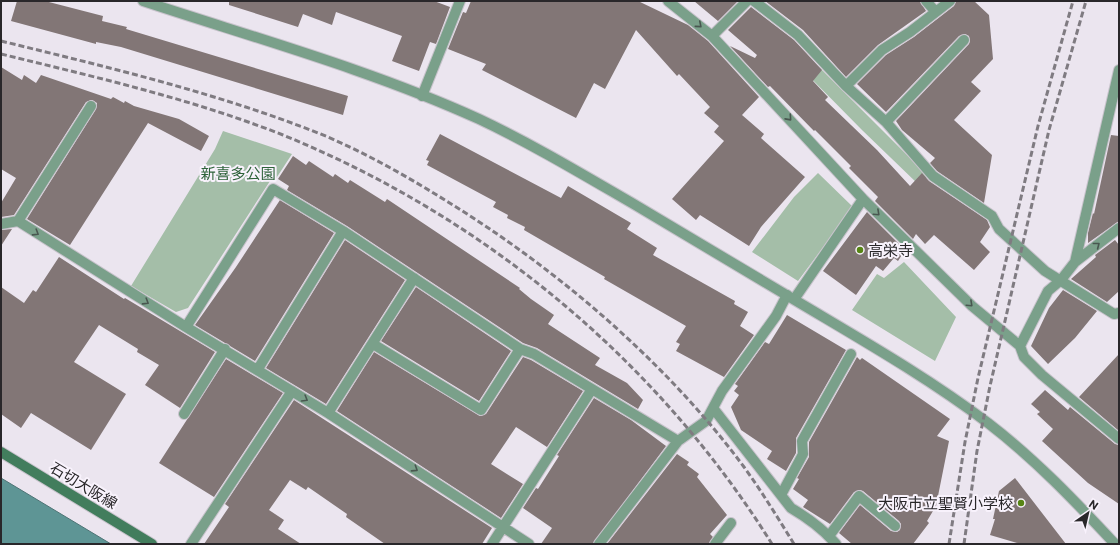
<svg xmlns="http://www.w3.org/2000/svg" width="1120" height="545" font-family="Commissioner,'Noto Sans JP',sans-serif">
	<rect width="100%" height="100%" fill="#ebe5ef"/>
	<path fill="#a4bea8" d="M802 53 823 71 928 176 919 185 862 130 794 61Z
		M223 131 292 154 275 180 272 178 188 308 176 312 131 286 215 149Z
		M818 173 853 207 798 281 752 252 794 197Z
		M904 262 956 317 935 361 852 310 877 274 884 278Z"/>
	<path fill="#5e9595" stroke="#4e7475" d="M1 478 111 544H1Z"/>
	<path fill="#827676" d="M17 1H45L103 16 102 21 127 27 126 29 348 96 343 115 121 47 96 42V44L11 21Z
		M229 1H434L450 7 436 44 430 42 419 71 392 61 402 36 336 12 332 25 303 14 298 27 229 5Z
		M471 1H638L688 25 708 41 759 97 742 115 764 134 761 138 805 177 761 227 749 246 700 215 696 220 672 199 724 141 714 132 719 126 704 113 710 107 679 74 677 76 636 30 605 89 594 83 576 118 482 70 486 64 448 49 463 12 466 13Z
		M694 1H738L718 21Z
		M765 1H920L926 11 878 45 846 77 803 30Z
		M956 1H974L989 15 993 59 971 82 981 91 954 120 992 155 984 203 937 171 930 163 935 158 902 130 896 121 969 44 970 41 969 36 965 34 959 36 886 112 857 84 886 55 914 37 954 6Z
		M751 7 794 40 822 70 813 81 828 97 825 100 877 150 910 186 922 173 929 181 987 220 990 227 980 242 990 252 974 270 934 235 925 244 916 234 913 239 875 201 878 197 849 168 851 166 815 130 814 131 770 86 768 87 730 46 755 58 757 55 728 30Z
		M1 67 22 80 24 75 36 83 41 75 111 99 113 97 124 103 125 101 134 106 179 119 209 136 201 151 148 123 70 245 27 219 96 109 97 103 92 100 86 102 14 215 1 217V203L16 178 1 169Z
		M440 134 561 198 568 186 631 223 627 229 657 248 653 255 735 301 734 304 748 312 740 326 754 335 724 377 676 351 680 344 676 342 686 326 604 279 605 277 524 230 525 227 507 218 508 215 493 207 496 202 427 165 429 161 426 160Z
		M1111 135 1119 136V221L1088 243V233L1093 213 1094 214Z
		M293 156 306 165 309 161 333 177 335 174 348 183 350 180 385 202 387 199 520 288 519 289 531 299 554 315 548 324 600 358 595 365 627 383 643 400 638 409 537 348 523 343 347 226 287 190 289 186 278 179Z
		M280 200 334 233 255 361 195 325 236 267Z
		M867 212 905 250 898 261 894 258 883 271 876 266 856 295 823 271Z
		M12 229 1 246V230Z
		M345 240 405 280 326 404 266 368Z
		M1115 240 1119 245V291L1107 302 1071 279 1096 257 1095 255Z
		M59 257 124 299 125 298 215 352 180 408 145 385 159 365 137 352 138 349 99 325 74 362 126 394 91 450 31 413 21 428 1 414V287L24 303 33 290 36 292Z
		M416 287 511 351 479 401 381 341Z
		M1063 290 1097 311 1075 338 1048 364 1031 346 1049 308Z
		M787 315 846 350 796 438V453L786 471 767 459 772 451 741 430 731 407 739 395 734 391 738 386 735 384 765 342 769 344Z
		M374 352 480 416 486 414 523 357 531 360 583 391 547 447 516 427 491 464 523 484 501 518 337 411Z
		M1119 354V431L1079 397Z
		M857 357 860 360 862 358 950 419 937 436 949 441 936 506 927 521 929 523 913 544H852L839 533 860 505 891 531 897 532 900 530 901 524 899 521 863 491 860 490 854 492 830 524 803 507 808 500 793 489 799 479 797 478 809 457V442Z
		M226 359 283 393 214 497 159 463Z
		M1045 390 1068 410 1070 407 1115 444 1119 445V504L1088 483 1042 441 1053 429 1037 414 1040 412 1031 404Z
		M594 398 631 420 666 446 593 544H541L552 528 523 508 536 488 538 489 559 456 557 455Z
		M294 400 492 528 482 544H385L346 517 347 514 308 487 306 490 290 480 269 510 284 520 278 529 301 544H204L229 507 225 504Z
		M677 454 689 462 687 465 699 474 697 477 727 515 710 534 713 537 709 544H607Z
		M1015 478 1066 544H1021L990 535 995 519H993L999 491Z"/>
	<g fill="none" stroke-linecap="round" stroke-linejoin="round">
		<defs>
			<path id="minor" d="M668 1 712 36 863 199 972 306 1020 346 1024 357 1042 375 1119 439
				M754 1 798 35 846 86 886 122 933 176 992 216 999 229 1045 271 1114 314 1119 313
				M926 1 935 11
				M712 36 747 1
				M846 86 882 50 910 32 950 1
				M422 96 460 1
				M886 122 964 40
				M18 221 91 106
				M1 224 18 221 186 327 328 413 529 544
				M1075 262 1119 228
				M795 298 863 199
				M186 327 273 189 343 231 520 349 534 354 678 441
				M373 344 481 410 520 349
				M1020 346 1048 291 1061 280 1075 262 1119 70
				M258 369 343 231
				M713 408 791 508C808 518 824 530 836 544
				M328 413 414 278
				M184 414 225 349
				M781 495 803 454 802 441 851 354
				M829 536 859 496 895 526
				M191 544 292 391
				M492 544 592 389
				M599 544 678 441 706 421 722 391 776 316 787 295
				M715 544 731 523"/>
			<path id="tertiary" d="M143 1C255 38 371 70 479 119 532 144 582 174 632 203 683 233 733 263 783 293 853 335 923 374 988 423 1035 459 1075 501 1115 544"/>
			<path id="secondary" d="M1 452 152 544"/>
		</defs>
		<use href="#minor" stroke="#c8c3cc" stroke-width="12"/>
		<use href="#tertiary" stroke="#c8c3cc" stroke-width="12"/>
		<use href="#secondary" stroke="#c8c3cc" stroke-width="12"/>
		<use href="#minor" stroke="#7aa08a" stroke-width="10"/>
		<use href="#tertiary" stroke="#7aa08a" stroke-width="10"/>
		<use href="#secondary" stroke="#427d5d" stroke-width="10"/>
		<path stroke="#7f7b81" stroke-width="3" stroke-dasharray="6 3" stroke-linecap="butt" d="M1 41C111 68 222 94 328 137 369 155 410 178 448 202 557 269 667 363 744 467 762 492 778 518 794 544
			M1 54C95 77 192 99 283 135 484 217 657 360 772 544
			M949 544 965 442 978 378 1038 126 1073 1
			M964 544 977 451 990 386 1049 130 1086 1"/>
	</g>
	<defs><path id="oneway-chevron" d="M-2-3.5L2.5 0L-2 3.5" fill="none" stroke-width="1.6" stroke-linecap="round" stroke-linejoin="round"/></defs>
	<g stroke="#495750">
		<use href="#oneway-chevron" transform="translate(699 25) rotate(40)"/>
		<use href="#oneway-chevron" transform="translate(789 118) rotate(48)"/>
		<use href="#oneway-chevron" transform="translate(877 213) rotate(43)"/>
		<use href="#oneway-chevron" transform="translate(36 233) rotate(32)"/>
		<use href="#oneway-chevron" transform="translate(1097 245) rotate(-38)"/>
		<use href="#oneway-chevron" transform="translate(146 302) rotate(32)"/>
		<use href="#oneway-chevron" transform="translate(970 304) rotate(43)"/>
		<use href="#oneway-chevron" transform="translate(305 399) rotate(31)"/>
		<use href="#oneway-chevron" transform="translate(415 469) rotate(33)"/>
	</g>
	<g fill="#578515" stroke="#f8f2fc" stroke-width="1.5">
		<circle cx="860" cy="250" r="4"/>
		<circle cx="1021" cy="503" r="4"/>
	</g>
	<g text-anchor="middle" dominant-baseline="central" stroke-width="4" stroke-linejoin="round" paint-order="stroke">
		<g font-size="15" fill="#2e633a" stroke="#f8f2fc">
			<text x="238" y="173">新喜多公園</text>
		</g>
		<g font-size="15" fill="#29272a" stroke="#f8f2fc" text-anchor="start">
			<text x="868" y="250">高栄寺</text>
			<text x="1013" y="503" text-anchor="end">大阪市立聖賢小学校</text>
		</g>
		<g font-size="15" fill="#29272a" stroke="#f8f2fc">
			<text transform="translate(84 485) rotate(31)">石切大阪線</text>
		</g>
	</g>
	<rect width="1120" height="545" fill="none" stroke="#29272a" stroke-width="4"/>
	<g transform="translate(1088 513) rotate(34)" stroke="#f8f2fc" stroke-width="3" paint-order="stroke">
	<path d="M0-3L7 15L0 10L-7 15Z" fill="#29272a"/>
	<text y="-6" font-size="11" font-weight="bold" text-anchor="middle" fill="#29272a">N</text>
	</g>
</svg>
